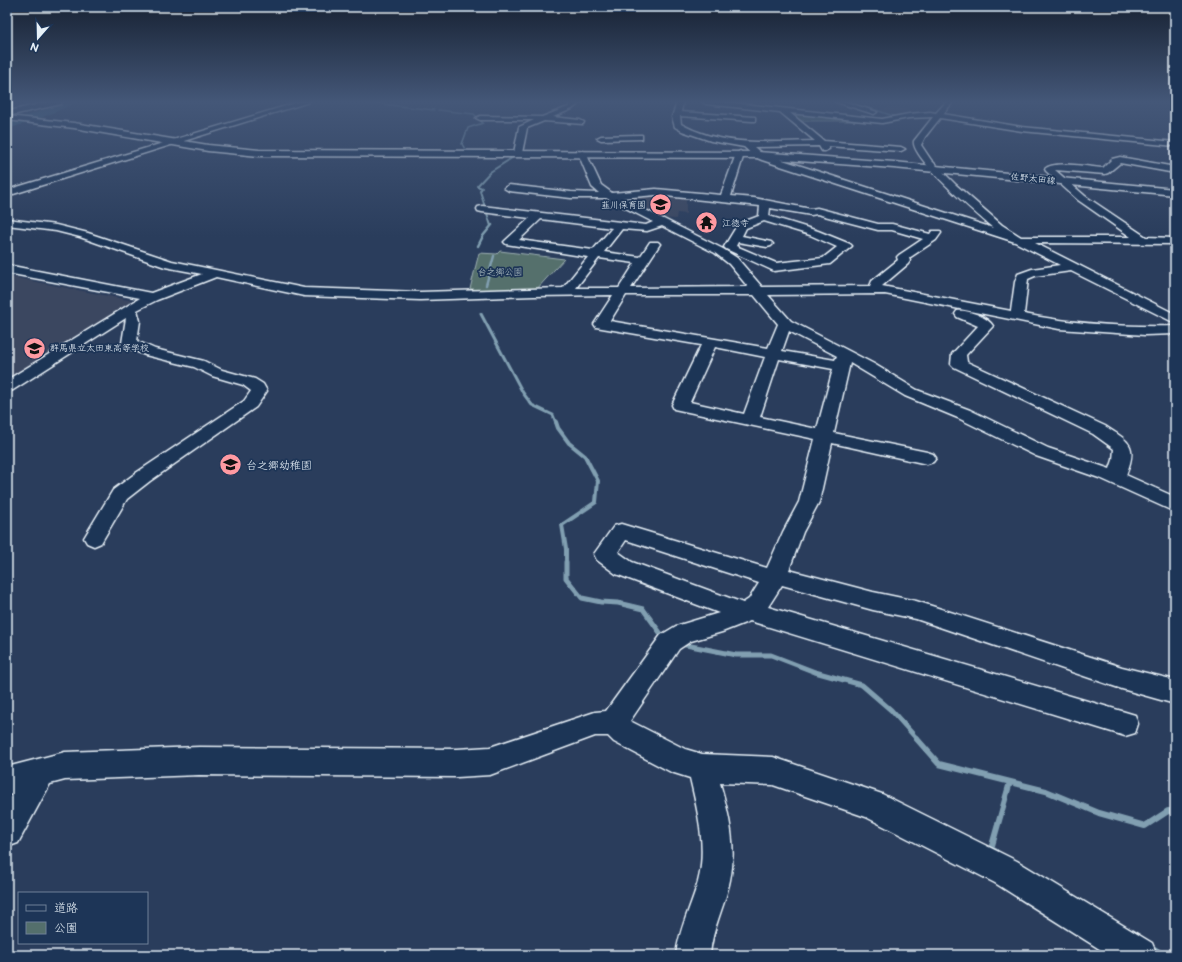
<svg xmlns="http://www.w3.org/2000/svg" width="1182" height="962" font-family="'Balsamiq Sans','Klee One',sans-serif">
	<rect width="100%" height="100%" fill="#2a3d5c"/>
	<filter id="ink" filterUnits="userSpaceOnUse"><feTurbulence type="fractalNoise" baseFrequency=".025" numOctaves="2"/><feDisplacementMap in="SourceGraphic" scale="8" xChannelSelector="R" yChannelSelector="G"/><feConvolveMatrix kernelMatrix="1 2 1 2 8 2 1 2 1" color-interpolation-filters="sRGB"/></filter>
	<g filter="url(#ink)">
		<path fill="#3a4661" d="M892 107 927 113 899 117 877 110Z
			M650 193 686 196V214L677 213 676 219 659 218 618 197Z
			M7 276 139 302 7 384Z"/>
		<path fill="#546f6c" stroke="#9eb0b2" d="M790 113 873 121H800Z
			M500 251 564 259 536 290 474 291V289H470L479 253 497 254Z"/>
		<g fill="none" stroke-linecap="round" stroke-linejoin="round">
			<path stroke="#819fb1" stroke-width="1.5" d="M364 102 434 110
				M844 102 873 109 896 117
				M438 110 474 114 483 123 468 128 462 144 466 151
				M514 157 517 154"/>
			<path stroke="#819fb1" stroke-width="2" d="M491 226 480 191 482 188 477 186 490 172 515 156"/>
			<path stroke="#819fb1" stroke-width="2.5" d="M478 246 483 236 492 225
				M486 285 494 256"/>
			<path stroke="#819fb1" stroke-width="3" d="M481 314 523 393 532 405 553 415 556 423"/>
			<path stroke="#819fb1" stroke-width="4" d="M556 422 558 428 569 443 585 456 598 481 596 502 562 525 566 549V563"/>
			<path stroke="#819fb1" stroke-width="5" d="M566 562V578L582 598 601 602 618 603 643 609 661 634 666 637
				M681 644 736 655H771L815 672 862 685 891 710 917 739"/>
			<path stroke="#819fb1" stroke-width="6" d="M916 738 939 764 1046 791 1099 813 1145 826 1168 811 1175 812
				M995 851 991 849 1010 782
				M1151 947 1164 955"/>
			<path fill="#3d6982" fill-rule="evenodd" d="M66 102H78L36 120 7 129V123Z"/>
			<defs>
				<path id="minor" d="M299 102H309L7 196V190Z
					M574 102H581L572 109 553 117 580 120 584 122 583 124 544 121 527 128 522 153 518 155 514 153 519 127 534 120H480L476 118 480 116 542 117 568 107Z
					M677 102H683L681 112 755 117V121H752L680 116 681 124C722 147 770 142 815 141L780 112 706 104 703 102H724L882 119 909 114 930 112 936 113 946 102H953L943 114 1022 127 1175 142V146L1022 131 940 118 925 137 921 145 931 160 956 185 1002 225 1021 237H1131L1078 200 1046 171 1045 169C1053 160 1090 167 1103 168L1112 159 1120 157 1175 167V173L1120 163 1108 173 1105 174 1055 170 1085 196 1146 237 1175 238V244L1035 243 1175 314V323L1071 271 1035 276 1028 279 1024 314C1073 324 1124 327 1175 326V334L1145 335 1059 329 885 294 768 295 791 321 874 364 917 390 970 410 1048 448 1110 469 1113 460 1114 449 1093 434 954 367 951 364 952 354 978 326 957 317 955 314 957 311C967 309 988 317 993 326L966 355 967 362 1105 426C1130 442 1138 445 1126 475L1175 497V512L1102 479 1036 456 958 418 905 396 850 363 834 433 927 452 933 454 936 458 933 462 927 464 832 443 819 502 803 532 789 570 873 592 916 601 1122 667 1175 680V704L1122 689 916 619 873 610 782 585 768 607 1125 712 1135 715 1138 724 1135 733 1125 736 750 621 722 632 691 641 679 649 630 721 685 749 702 754 773 757 882 794 1017 861 1152 943 1157 955H1109L995 883 866 817 773 785 720 783C729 814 737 848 730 880 725 906 712 928 710 955H676C679 929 691 907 698 882 707 848 698 812 690 778L671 772 614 742 608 736H595L490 775 457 777 199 775 65 780 50 784 18 843 7 847V803L12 794 7 795V767L65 752 199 747 457 749 490 747 595 712 606 711 661 635 676 626 719 613 616 574 597 560 594 554 614 526 621 524 767 568 783 532 799 502 815 439 674 409 672 405 701 345 596 327 594 324 613 295 534 296 420 300 304 296 216 277 157 300 137 310 140 321 137 341 155 349 204 361 222 370 255 379 263 384 267 391 256 407 150 481 127 499 101 543 94 546 87 543 84 538 113 490 136 473 244 401 251 391 243 385 212 376 194 367 145 355 124 346 122 343 126 318 13 390 7 392V380L140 298 7 273V265L151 293 202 274 165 267 80 237 56 231 7 225V219L56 225 88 233 172 261 304 288 420 292 563 288 588 257 506 244 504 242 506 240 530 218 482 212 478 211 477 209 478 207 482 206 646 225 653 222 606 198H571L509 191 504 188 509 185 571 192 599 193 592 187 578 153 582 151 586 153 601 185 612 193 656 189 721 195 736 154 740 151 744 154 731 196 754 198 811 209 817 208 878 224H892L930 234 932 231H940L941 233 936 240 909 258 910 261 908 264 882 286 1011 311 1015 282 1018 274 1032 269 1060 265 1015 242 762 160 755 157 744 147 711 141 682 131 675 127 672 117ZM790 113 882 123 909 118 933 117 914 141C910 157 979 216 993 228L761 153 754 147 819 146 822 151H825L829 149 827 146 901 151 905 149 901 147 824 141ZM656 195 760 206 759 216 738 224 724 247 726 249 774 271 830 264 852 246 850 244 818 231 769 216 770 208 811 215 817 214 878 230H892L923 239 899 255 897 257 898 260 872 281 870 286 762 287 737 258 723 249 622 198ZM541 219 612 228 593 250 519 240ZM764 221 810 235 837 247 823 258 776 263 736 246 738 242 767 247 771 246 773 244 771 242 742 236 746 228ZM662 226 715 253 729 264 748 287 631 288 660 244 658 242H650L640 257 604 252 622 229 647 231ZM599 258 635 263 619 288H576ZM626 295H754L778 324 768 348 610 321ZM789 331 837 356 835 360 782 351ZM715 347 765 357 744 414 690 402ZM779 359 833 369 817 429 760 417ZM626 540 759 583 749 599 743 603 632 562 618 552Z
					M836 102H846L877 112 874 114Z
					M639 135H642V139L601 140 597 138 601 136Z"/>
				<path id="major" d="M48 102H62L61 104 12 115 8 113 9 111Z
					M7 116 74 123 208 145 259 150 758 152 894 162 1175 189V195L894 168 758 158 259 156 208 151 74 128 7 120Z"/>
			</defs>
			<use href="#minor" stroke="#e8f1f8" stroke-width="3"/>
			<use href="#major" stroke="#e8f1f8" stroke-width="3"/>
			<use href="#minor" fill="#1d3557" fill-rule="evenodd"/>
			<use href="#major" fill="#1d3557" fill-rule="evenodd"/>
		</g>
	</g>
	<linearGradient id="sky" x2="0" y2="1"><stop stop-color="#172233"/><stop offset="0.43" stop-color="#445778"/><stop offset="1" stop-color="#445778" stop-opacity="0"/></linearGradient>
	<rect width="1182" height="237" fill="url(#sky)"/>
	<defs>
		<symbol id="school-disc" viewBox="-11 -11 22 22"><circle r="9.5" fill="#ff9aa2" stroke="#1d3557"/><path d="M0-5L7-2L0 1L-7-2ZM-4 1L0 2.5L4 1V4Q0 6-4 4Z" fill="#111"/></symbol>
		<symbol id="temple-disc" viewBox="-11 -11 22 22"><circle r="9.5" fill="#ff9aa2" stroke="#1d3557"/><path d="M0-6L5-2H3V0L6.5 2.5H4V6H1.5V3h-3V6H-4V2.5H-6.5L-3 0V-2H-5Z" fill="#111"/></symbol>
	</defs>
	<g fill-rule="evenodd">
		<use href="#school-disc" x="648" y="192" width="25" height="25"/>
		<use href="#temple-disc" x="694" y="210" width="25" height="25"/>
		<use href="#school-disc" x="22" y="336" width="25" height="25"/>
		<use href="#school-disc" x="218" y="452" width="25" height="25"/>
	</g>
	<g text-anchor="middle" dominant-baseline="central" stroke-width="3.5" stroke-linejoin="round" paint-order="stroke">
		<g font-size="9" fill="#e8f1f8" stroke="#1d3557">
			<text transform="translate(1033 179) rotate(6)">佐野太田線</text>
		</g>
		<g font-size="9" fill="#e8f1f8" stroke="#1d3557" text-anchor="start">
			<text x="646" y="205" text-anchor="end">韮川保育園</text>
			<text x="722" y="223">江徳寺</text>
			<text x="50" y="348">群馬県立太田東高等学校</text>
		</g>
		<g font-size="9" fill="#b4c4c7" stroke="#1d3557">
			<text x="500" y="272">台之郷公園</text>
		</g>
		<g font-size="11" fill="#e8f1f8" stroke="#1d3557" text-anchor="start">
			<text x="246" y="465">台之郷幼稚園</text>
		</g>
	</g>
	<rect width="1182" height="962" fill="none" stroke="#1d3557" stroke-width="24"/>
	<rect x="12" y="12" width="1158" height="938" fill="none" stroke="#e8f1f8" stroke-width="1.5" filter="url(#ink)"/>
	<rect x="18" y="892" width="130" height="52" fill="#1d3557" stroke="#6e8097"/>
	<rect x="26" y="905" width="20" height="6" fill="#1d3557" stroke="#6e8097"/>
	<text x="54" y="912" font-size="12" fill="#e8f1f8">道路</text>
	<rect x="26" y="922" width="20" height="12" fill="#546f6c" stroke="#6e8097"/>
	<text x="54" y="932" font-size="12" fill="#e8f1f8">公園</text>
	<g transform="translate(38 38) rotate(200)" stroke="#1d3557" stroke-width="3" paint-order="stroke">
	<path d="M0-3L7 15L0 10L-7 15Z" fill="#e8f1f8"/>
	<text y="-6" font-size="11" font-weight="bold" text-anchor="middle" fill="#e8f1f8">N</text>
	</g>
</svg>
